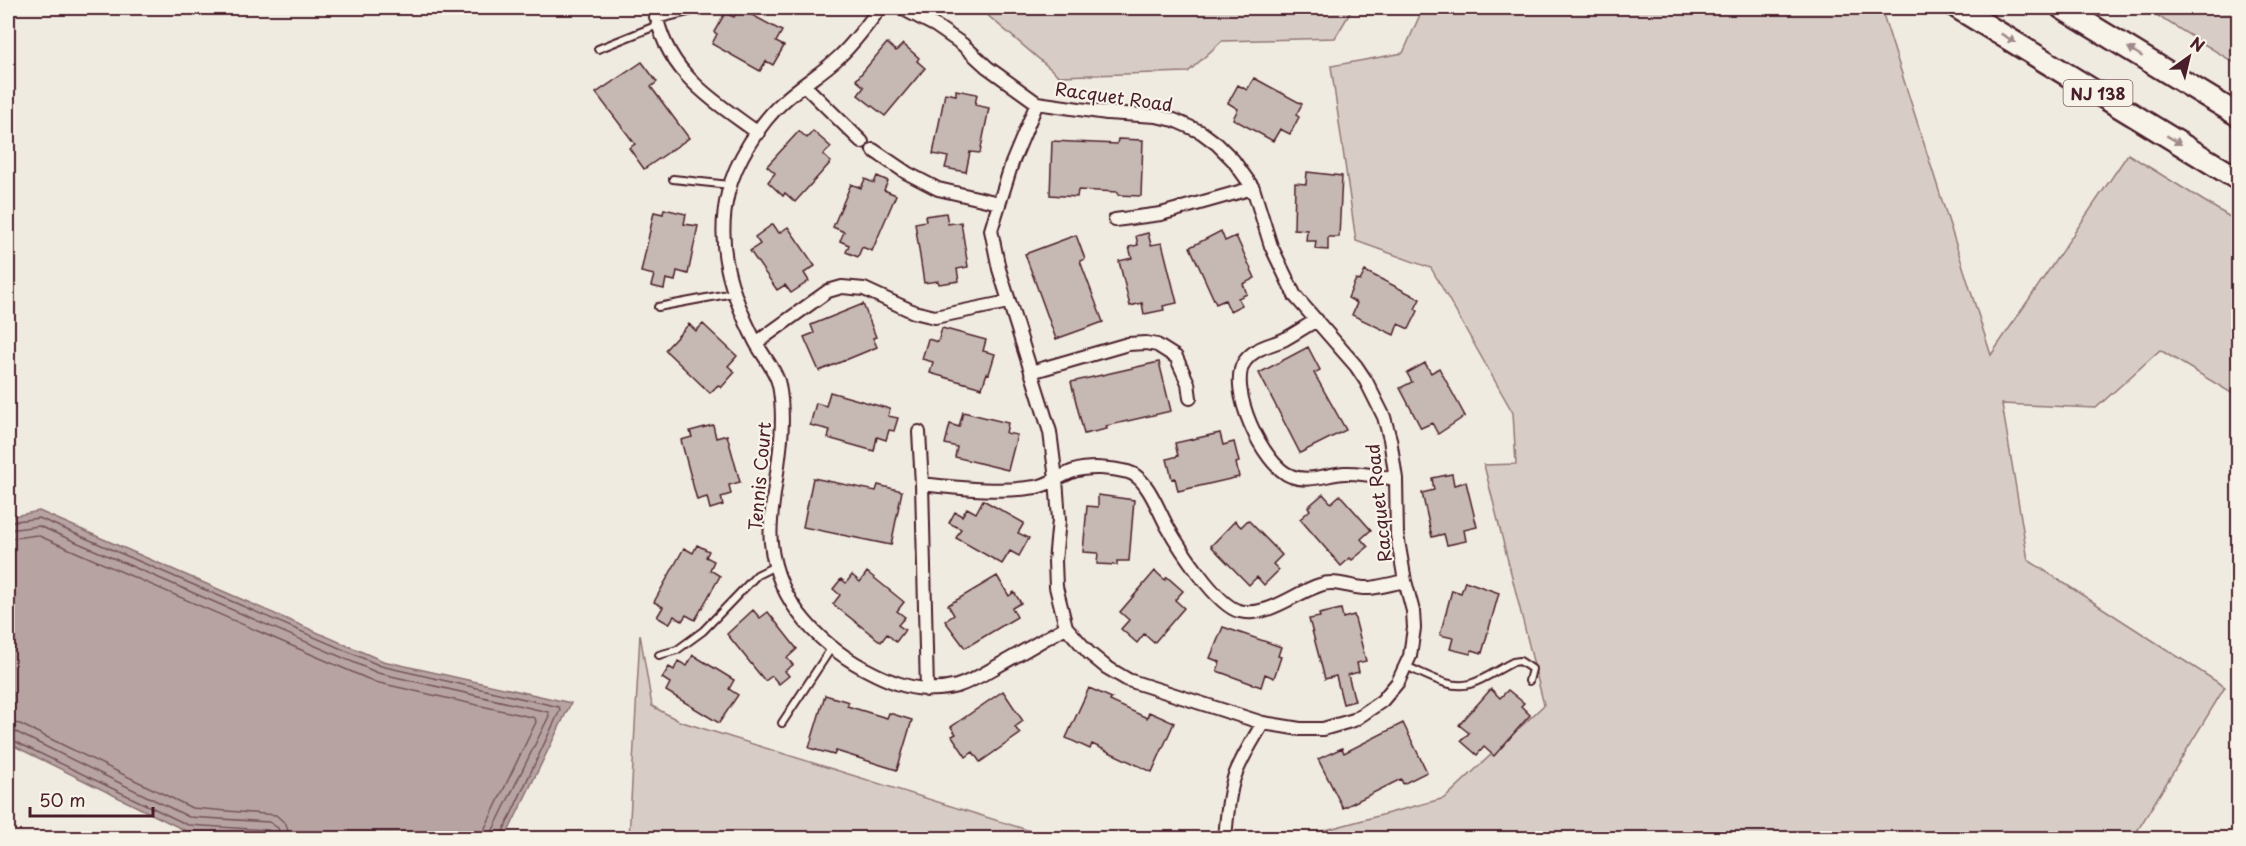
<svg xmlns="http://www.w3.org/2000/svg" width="2246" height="846" font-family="'Playpen Sans',sans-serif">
	<rect width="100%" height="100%" fill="#f0ebe0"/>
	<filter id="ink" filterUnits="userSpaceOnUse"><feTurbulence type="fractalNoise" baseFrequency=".0167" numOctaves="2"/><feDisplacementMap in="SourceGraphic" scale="12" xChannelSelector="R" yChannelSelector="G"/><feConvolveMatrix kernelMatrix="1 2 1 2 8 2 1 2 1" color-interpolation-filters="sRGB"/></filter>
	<g filter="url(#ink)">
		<path fill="#d8cdc6" stroke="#917678" stroke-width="1.5" d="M979 8H1353L1335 38 1222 41 1188 72 1059 76Z
			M1423 8H1881L1991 355 2128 154 2238 222V397L2160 350 2096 408 2002 404 2028 560 2225 687 2133 838H1296L1445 798 1544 705 1484 465 1516 464 1513 413 1431 268 1356 241 1331 66 1403 53Z
			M2145 8H2238V65Z
			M640 634 652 706 679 721 1053 838H629Z"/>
		<path fill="#b7a4a2" stroke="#8b6f72" stroke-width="1.5" d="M39 511 383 661 571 703 505 838H316L186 831 8 743V517Z"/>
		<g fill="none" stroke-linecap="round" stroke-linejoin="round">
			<path stroke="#76545b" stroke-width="1.5" d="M8 522 39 518 381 666 559 707 560 710 500 838
				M8 530 39 526 378 673 548 712 549 716 493 830 492 838
				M8 539 37 535 375 682 535 718 536 722 485 828 483 838
				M8 722 20 724 192 808 276 815 286 824 290 838
				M8 731 16 732 189 817 269 822 278 828 281 838
				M8 738 188 825 268 830 272 833 273 838"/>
		</g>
		<path fill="#c6b8b3" stroke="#4a1f2b" stroke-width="1.5" d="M739 8 782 31 776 42 784 46 773 65 766 61 760 71 712 44 717 34 714 32 725 13 734 17Z
			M887 43 896 51 903 44 919 58 917 61 925 68 885 116 858 95 864 87 856 80Z
			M642 62 657 82 651 87 689 138 644 169 629 148 635 144 596 93Z
			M1254 78 1302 104 1296 115 1299 117 1290 134 1280 129 1273 141 1233 119 1238 109 1228 103 1238 85 1247 90Z
			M956 90 977 94 975 105 989 108 980 153 970 152 966 172 945 168 948 157 933 154 945 93 956 95Z
			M799 131 807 138 813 131 831 147 823 155 831 162 795 202 785 193 783 196 768 182 775 173 767 166Z
			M1118 139 1143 140 1141 196 1118 195V192L1078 190 1077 197 1050 195 1052 141 1117 144Z
			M1307 172 1342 176 1339 237H1328V250L1315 249 1316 241H1306L1307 230 1294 229 1295 183 1306 184Z
			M877 176 888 181 884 190 896 195 872 251 862 247 858 257 846 252 849 245 840 241 844 232 833 227 851 184 861 188 865 179 874 183Z
			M664 209 686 214 684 224 698 226 688 274 677 271 675 281 666 279 664 289 651 286 654 275 641 272 654 212 663 214Z
			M946 213 948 224 961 222 968 267 957 269 959 281 939 284 938 281 924 283 915 223 926 221 925 216Z
			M773 224 779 233 788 227 815 266 804 273 809 281 791 293 785 285 777 290 750 251 760 244 755 237Z
			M1221 231 1225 241 1236 236 1255 278 1243 284 1247 294 1238 298 1242 305 1230 311 1225 300 1216 304 1190 247Z
			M1148 233 1151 245 1162 243 1177 303 1163 306 1164 310 1144 314 1142 303 1130 306 1119 261 1132 258 1129 247 1138 245 1136 236Z
			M1076 235 1085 259 1080 261 1103 322 1056 339 1025 254Z
			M1365 271 1420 299 1415 309 1418 311 1409 329 1398 324 1394 335 1352 315 1357 303 1348 298 1356 279 1360 281Z
			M863 304 876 337 873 338 877 347 819 371 804 337 814 333 811 325Z
			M689 324 696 331 703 324 737 356 728 366 735 372 721 388 718 385 710 393 665 350Z
			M942 328 986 340 983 351 995 354 989 374 987 373 982 388 930 373 933 362 922 359 928 339 938 342Z
			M1308 347 1320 370 1314 373 1346 430 1300 453 1259 373Z
			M1159 362 1171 411 1106 426 1107 429 1084 434 1071 382Z
			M1425 363 1431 373 1439 368 1465 416 1438 434 1432 423 1421 428 1400 388 1412 382 1407 373Z
			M830 392 890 409 888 416 898 418 894 431 889 430 886 440 877 437 874 451 828 438 830 430 810 425 816 403 826 406Z
			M963 412 1008 423 1006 433 1017 435 1008 470 955 457 957 447 945 444 950 424 959 427Z
			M713 425 716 438 727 435 740 482 729 485 731 494 721 497 723 505 710 509 707 497 697 500 681 440 692 437 690 431Z
			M1220 433 1223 445 1234 442 1239 462 1236 463 1239 477 1178 491 1175 478 1172 479 1167 459 1178 456 1175 443Z
			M1452 474 1454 485 1466 482 1477 527 1464 530 1466 541 1447 545 1444 534 1432 537 1422 493 1434 490 1432 478Z
			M813 478 876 491 878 485 902 491 891 545 803 527Z
			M1323 494 1331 503 1340 495 1371 530 1361 539 1368 547 1352 560 1350 558 1341 566 1300 519 1310 510 1308 507Z
			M1098 495 1134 500 1129 561H1117V565L1097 564 1098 553 1083 552 1087 506 1098 507Z
			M983 500 1024 523 1018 533 1029 538 1019 556 1010 551 1002 564 956 538 961 529 949 523 955 512 962 516 967 508 976 513Z
			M1248 520 1282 555 1273 564 1279 570 1264 585 1257 577 1249 585 1211 546 1235 521 1241 527Z
			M697 545 709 551 706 557 714 561 710 570 720 576 695 620 686 615 682 621 674 616 669 624 657 617 663 607 654 602 684 548 693 553Z
			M1155 571 1165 580 1167 577 1183 591 1175 600 1184 608 1154 643 1144 634 1137 643 1121 629 1129 620 1120 612Z
			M867 572 904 602 897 611 905 617 898 625 905 630 896 642 887 634 881 642 833 604 840 595 833 589 841 579 846 583 852 575 860 582Z
			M997 576 1009 596 1014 592 1021 603 1012 608 1017 617 965 648 945 621 954 615 948 605Z
			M1465 581 1499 593 1482 653 1472 650 1470 654 1450 649 1453 638 1440 635 1452 590 1461 593Z
			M1341 609 1343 618 1354 615 1366 661 1357 663 1359 672 1348 675 1355 701 1343 704 1336 676 1325 679 1309 619 1320 617 1319 614Z
			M753 610 760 618 768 612 797 649 787 658 793 665 785 671 789 676 779 684 772 676 765 681 727 634Z
			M1223 627 1281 647 1278 656 1281 657 1274 678 1265 674 1261 687 1217 671 1220 662 1210 658Z
			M693 655 734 680 729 689 738 695 719 723 666 691 670 683 662 678 669 667 674 670 678 661 687 666Z
			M1089 688 1112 698 1110 701 1147 718 1149 712 1174 723 1152 772 1092 744 1090 749 1066 738Z
			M1491 689 1500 698 1508 690 1524 703 1521 706 1530 715 1494 756 1484 747 1477 755 1461 741 1469 733 1459 725Z
			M1003 691 1023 721 1015 727 1020 734 980 762 973 752 966 757 952 736 956 734 951 727Z
			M825 695 849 702 847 706 887 718 889 713 912 720 897 770 836 751 834 755 809 748Z
			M1403 723 1427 772 1403 784 1401 779 1343 808 1318 759 1342 748 1344 753Z"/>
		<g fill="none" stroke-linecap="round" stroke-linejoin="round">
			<defs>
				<path id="service" d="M598 49 658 25
					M673 179 730 185
					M658 307 733 293
					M659 655 677 650 703 631 757 575 775 566
					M1405 666C1424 673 1449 690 1470 684 1484 680 1499 669 1513 662L1520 661 1532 669 1529 681
					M782 723 832 647"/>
				<path id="minor" d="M655 8C664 71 710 98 758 133
					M880 8C867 25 855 42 839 57 822 73 801 85 784 101 760 122 735 162 728 193 715 246 731 294 755 341 762 355 776 370 779 385 786 422 779 457 774 494 772 510 769 527 771 543 777 604 823 649 875 674 901 687 928 694 957 686 973 681 987 672 1001 664 1023 652 1044 639 1066 627
					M901 8 936 26 962 44 987 67 1037 103 1107 113 1156 116 1174 120 1201 132 1217 144 1233 160 1253 188 1271 246 1295 296 1356 366 1366 381 1384 417 1390 439 1396 479 1397 535 1405 581 1413 611 1414 628 1410 656 1398 682 1382 701 1354 720 1323 729H1300L1263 723 1128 680 1106 667 1089 653 1066 627 1056 587 1055 561 1059 520 1056 479 1050 432 999 269 991 230 1012 163 1037 103
					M656 17 692 8
					M804 85 862 142
					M873 150 907 173 938 189 999 203
					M1115 220 1161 214 1253 188
					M1317 320C1306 326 1296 333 1285 339 1270 346 1255 347 1245 361 1226 386 1263 466 1291 476 1309 483 1327 474 1345 473 1362 472 1380 477 1396 479
					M756 343 828 291 842 287 864 289 914 312 935 317 1008 302
					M1031 372 1128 344 1146 343 1157 345 1176 357 1188 383 1190 398
					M919 432 922 484 927 690
					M922 484C960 488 999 493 1036 487 1049 485 1061 475 1074 471 1089 466 1112 468 1128 472 1147 477 1158 510 1167 526 1179 547 1217 606 1239 611 1268 618 1294 593 1320 585 1336 579 1353 589 1369 588 1381 587 1394 583 1405 581
					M1225 838C1227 818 1228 797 1234 778 1241 758 1253 740 1263 723"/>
				<path id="trunk" d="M1958 8 2238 179
					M2062 8 2238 115"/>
			</defs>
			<use href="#service" stroke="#4a1f2b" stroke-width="10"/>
			<use href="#minor" stroke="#4a1f2b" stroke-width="16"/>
			<use href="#trunk" stroke="#4a1f2b" stroke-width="26"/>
			<use href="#service" stroke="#f7f3e8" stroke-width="6"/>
			<use href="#minor" stroke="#f7f3e8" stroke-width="12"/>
			<use href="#trunk" stroke="#f7f3e8" stroke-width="21"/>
		</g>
		<defs><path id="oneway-solid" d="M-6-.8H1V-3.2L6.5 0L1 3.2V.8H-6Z" transform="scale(1.5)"/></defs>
		<g fill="#a0898a">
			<use href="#oneway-solid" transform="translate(2008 38) rotate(31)"/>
			<use href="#oneway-solid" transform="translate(2135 52) rotate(-148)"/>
			<use href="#oneway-solid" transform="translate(2174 140) rotate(31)"/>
		</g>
	</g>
	<g text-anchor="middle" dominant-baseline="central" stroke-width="4.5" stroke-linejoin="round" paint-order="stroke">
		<rect fill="#f7f3e8" stroke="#7e5f64" stroke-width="1.5" x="2063.5" y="80" width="69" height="26" rx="4.5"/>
		<g font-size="16" font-weight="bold" fill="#4a1f2b">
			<text x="2098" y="93">NJ 138</text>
		</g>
		<g font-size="18" fill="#4a1f2b" stroke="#f7f3e8">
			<text transform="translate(1114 96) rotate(8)">Racquet Road</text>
			<text transform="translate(759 476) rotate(-85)">Tennis Court</text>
			<text transform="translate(1378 503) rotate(-96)">Racquet Road</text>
		</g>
	</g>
	<rect width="2246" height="846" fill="none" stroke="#f7f3e8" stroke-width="30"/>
	<rect x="15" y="15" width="2216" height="816" fill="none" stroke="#4a1f2b" stroke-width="2" filter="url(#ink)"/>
	<g transform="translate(2189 57) rotate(34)" stroke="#f7f3e8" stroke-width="4.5" paint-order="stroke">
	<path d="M0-4.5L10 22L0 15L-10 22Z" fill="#4a1f2b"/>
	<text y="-9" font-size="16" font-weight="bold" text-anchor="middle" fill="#4a1f2b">N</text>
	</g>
	<path d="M30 807v9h123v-9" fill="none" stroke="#4a1f2b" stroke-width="3"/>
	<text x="39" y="807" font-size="18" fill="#4a1f2b" stroke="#f7f3e8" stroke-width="4.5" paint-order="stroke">50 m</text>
</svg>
